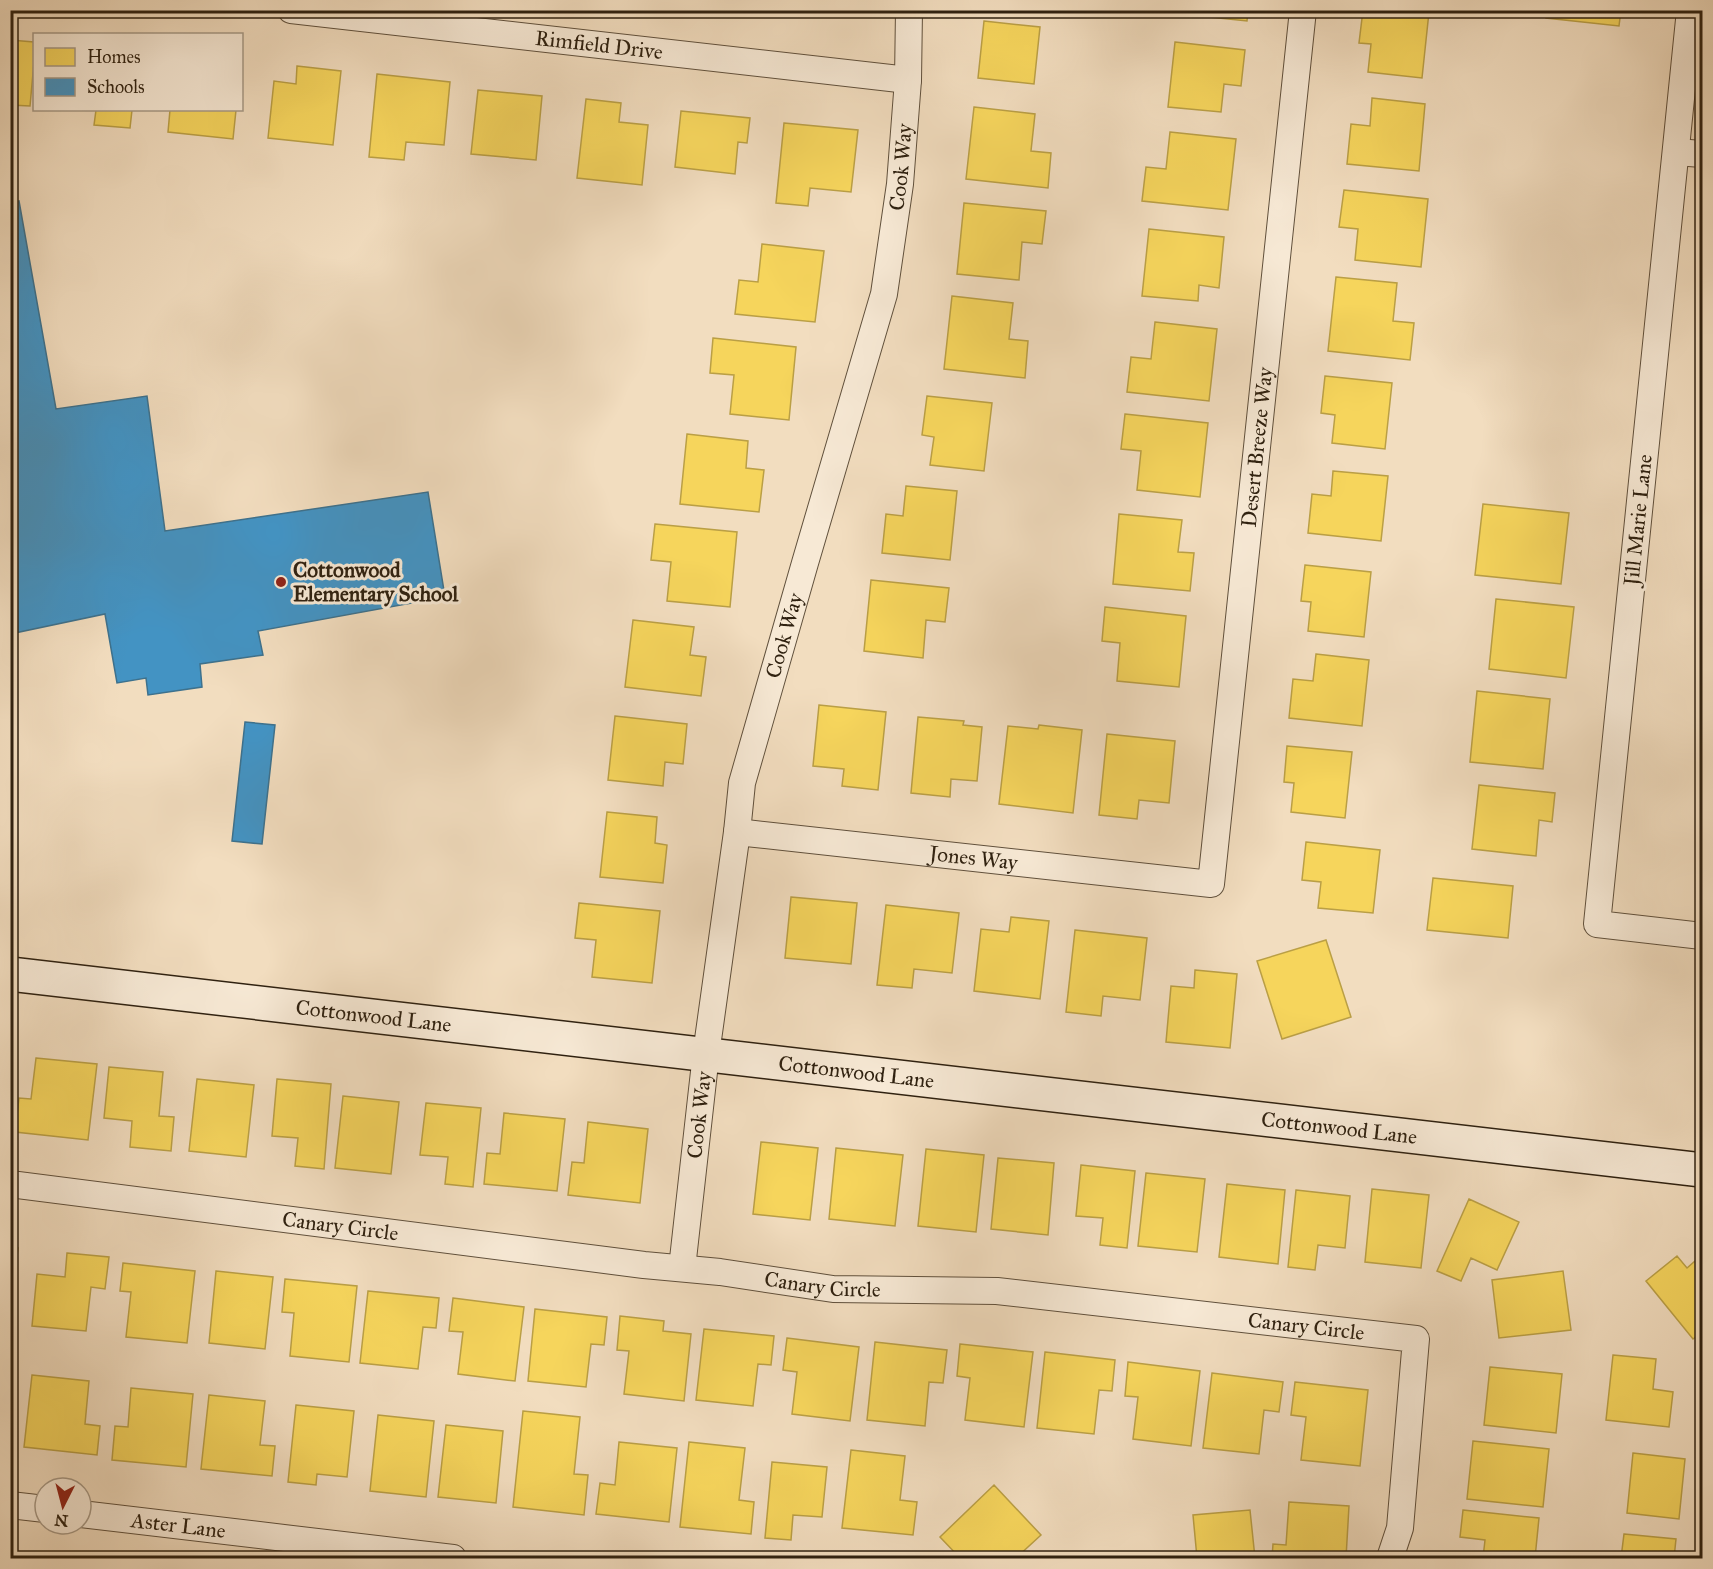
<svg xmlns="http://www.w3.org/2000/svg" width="1713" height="1569" font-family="'IM FELL Great Primer',serif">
	<rect width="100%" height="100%" fill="#f2ddbf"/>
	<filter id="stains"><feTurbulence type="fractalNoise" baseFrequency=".00333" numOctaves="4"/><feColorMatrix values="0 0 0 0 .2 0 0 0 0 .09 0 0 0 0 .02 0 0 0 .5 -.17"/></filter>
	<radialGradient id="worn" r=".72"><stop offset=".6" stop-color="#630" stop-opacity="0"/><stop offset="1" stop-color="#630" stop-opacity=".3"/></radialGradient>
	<path fill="#f6d55c" stroke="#ba9f45" stroke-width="1.5" d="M802 10H838L837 14Z
		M1161 10H1248L1247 21 1161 12Z
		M1363 10 1429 12 1422 78 1368 72 1371 44 1359 43Z
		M1547 10H1621L1619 26 1546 18Z
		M984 21 1040 27 1034 84 978 78Z
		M10 40 34 42V62L30 106 10 105Z
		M1175 42 1245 50 1241 86 1224 84 1221 112 1168 107Z
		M297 66 341 71 333 145 268 138 274 81 296 84Z
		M377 74 450 82 444 145 406 142 404 160 369 157Z
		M478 90 542 96 536 160 471 154Z
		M1372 98 1425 104 1419 171 1347 164 1351 124 1370 126Z
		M586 99 621 103 619 122 648 125 642 185 577 178Z
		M974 107 1035 114 1031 151 1051 153 1048 188 966 179Z
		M96 110H132L130 128 94 125Z
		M170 110H236L233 139 168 132Z
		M681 111 750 118 747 143 738 142 735 174 675 167Z
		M784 123 858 130 851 192 810 188 808 206 776 203Z
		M1170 132 1236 139 1228 210 1142 201 1146 167 1166 169Z
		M1344 190 1428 199 1421 267 1355 260 1358 229 1339 227Z
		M964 203 1046 211 1042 244 1022 242 1019 280 957 274Z
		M1149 229 1224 237 1219 288 1199 285 1198 301 1142 296Z
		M762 244 824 251 815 322 735 314 739 280 758 282Z
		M1336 277 1397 283 1393 321 1414 323 1410 360 1328 351Z
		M952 296 1013 303 1009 339 1028 341 1025 378 944 369Z
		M1155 322 1217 329 1209 401 1127 392 1131 357 1151 359Z
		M713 338 796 347 789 420 730 414 734 375 710 373Z
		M1325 376 1392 383 1385 449 1332 443 1335 415 1321 413Z
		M927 396 992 403 984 471 930 465 934 437 922 435Z
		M1125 414 1208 423 1200 497 1137 490 1141 451 1121 449Z
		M687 434 748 441 746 468 764 470 759 512 680 504Z
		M1333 471 1388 476 1381 541 1308 533 1312 494 1331 496Z
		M906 486 957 491 950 560 882 553 886 514 903 516Z
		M1483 504 1569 513 1561 584 1475 575Z
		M1119 514 1182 520 1178 552 1194 553 1190 591 1113 584Z
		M655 524 737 532 730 607 667 601 671 562 651 560Z
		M1305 565 1371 572 1364 637 1308 631 1311 602 1301 601Z
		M871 580 949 588 945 622 926 620 923 658 864 651Z
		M1496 599 1574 607 1566 678 1489 669Z
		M1105 607 1186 616 1179 687 1117 681 1120 643 1102 641Z
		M633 620 694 627 690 655 706 657 701 696 625 687Z
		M1316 654 1369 660 1362 726 1289 718 1293 679 1313 681Z
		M1477 691 1550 699 1543 769 1470 762Z
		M819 705 886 712 878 790 842 786 844 769 813 766Z
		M615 716 687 724 683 764 665 762 663 786 608 780Z
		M918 717 964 721 963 725 982 727 977 781 951 779 950 797 911 793Z
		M1039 725 1082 730 1073 813 999 804 1008 726 1038 729Z
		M1107 734 1175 741 1169 803 1139 800 1137 819 1099 815Z
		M1287 746 1352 752 1345 818 1291 812 1294 783 1284 782Z
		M1479 785 1555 793 1552 822 1539 820 1536 856 1472 849Z
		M607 812 657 817 655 843 667 845 663 883 600 877Z
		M1306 842 1380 850 1373 913 1318 908 1321 882 1302 880Z
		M1433 878 1513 886 1508 938 1427 930Z
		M791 897 857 903 851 964 785 958Z
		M579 903 660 911 652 983 592 977 596 940 575 938Z
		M886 905 959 913 952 973 914 969 912 988 877 985Z
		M1011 917 1049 921 1040 999 974 991 981 929 1009 932Z
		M1075 930 1147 938 1140 1000 1103 996 1101 1016 1066 1012Z
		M1326 940 1351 1017 1282 1039 1257 961Z
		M1195 970 1237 974 1230 1048 1166 1042 1171 986 1194 988Z
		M36 1058 97 1064 88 1140 15 1132 19 1098 31 1099Z
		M109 1067 163 1072 159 1116 174 1117 171 1151 130 1147 132 1121 104 1118Z
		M197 1079 254 1085 246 1157 189 1151Z
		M277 1079 331 1084 324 1169 295 1166 298 1138 272 1136Z
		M343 1096 399 1102 391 1174 335 1168Z
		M426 1103 481 1108 473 1187 445 1184 448 1157 420 1155Z
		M504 1113 565 1119 557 1191 484 1184 487 1153 500 1154Z
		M588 1122 648 1129 640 1203 568 1195 572 1162 584 1163Z
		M761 1142 818 1148 810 1220 753 1214Z
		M836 1148 903 1155 895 1226 829 1219Z
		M926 1149 984 1155 976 1232 918 1226Z
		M998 1158 1054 1163 1048 1235 991 1229Z
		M1081 1165 1135 1171 1127 1248 1100 1245 1103 1218 1076 1216Z
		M1146 1173 1205 1179 1197 1252 1138 1246Z
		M1227 1184 1285 1190 1278 1264 1219 1257Z
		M1372 1189 1429 1195 1421 1268 1365 1262Z
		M1296 1190 1350 1196 1345 1248 1318 1245 1315 1270 1288 1267Z
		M1469 1199 1519 1222 1497 1270 1471 1258 1461 1281 1437 1271Z
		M10 1247 18 1248 10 1316Z
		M67 1253 109 1257 105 1289 91 1287 86 1331 32 1326 37 1274 65 1277Z
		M1702 1255V1332L1693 1339 1646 1281 1677 1256 1687 1268Z
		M123 1263 195 1271 187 1343 126 1337 131 1292 120 1291Z
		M216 1271 273 1277 265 1349 209 1343Z
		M1563 1271 1571 1330 1499 1338 1492 1280Z
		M285 1279 357 1286 349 1362 290 1356 294 1313 282 1312Z
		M368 1291 439 1298 436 1328 423 1327 418 1369 360 1363Z
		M453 1298 524 1307 515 1381 458 1374 463 1332 449 1331Z
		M535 1309 607 1317 604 1345 591 1344 586 1387 528 1381Z
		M620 1316 664 1321 663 1331 691 1334 684 1401 624 1394 629 1351 617 1350Z
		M704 1329 774 1336 771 1365 758 1364 753 1406 696 1400Z
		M787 1338 859 1347 850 1421 792 1414 797 1372 783 1370Z
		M875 1342 947 1350 943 1383 929 1382 925 1426 867 1420Z
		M960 1344 1033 1352 1024 1427 965 1420 970 1378 957 1376Z
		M1045 1352 1115 1360 1112 1391 1099 1390 1094 1434 1037 1428Z
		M1613 1355 1656 1359 1653 1389 1673 1392 1669 1427 1606 1420Z
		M1128 1362 1200 1371 1191 1446 1133 1439 1138 1397 1125 1396Z
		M1490 1367 1562 1374 1556 1433 1484 1425Z
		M1212 1373 1283 1382 1279 1412 1264 1410 1259 1454 1203 1448Z
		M32 1375 89 1381 85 1424 100 1426 97 1455 24 1447Z
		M1295 1382 1368 1390 1360 1466 1301 1460 1306 1417 1291 1415Z
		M131 1388 193 1394 186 1467 112 1460 115 1426 128 1427Z
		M209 1395 265 1401 260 1445 275 1446 272 1476 201 1469Z
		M296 1405 354 1411 347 1477 317 1474 316 1485 288 1482Z
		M523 1411 580 1417 574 1474 588 1475 584 1515 513 1507Z
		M378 1415 434 1421 426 1497 370 1491Z
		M446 1425 503 1431 496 1503 438 1497Z
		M1473 1441 1549 1449 1543 1507 1467 1499Z
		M619 1442 677 1448 669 1522 596 1514 600 1483 615 1485Z
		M689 1442 745 1448 739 1500 754 1502 751 1534 680 1527Z
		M851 1450 905 1456 900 1500 917 1502 913 1535 842 1528Z
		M1633 1453 1685 1459 1679 1519 1627 1513Z
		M772 1462 827 1467 822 1517 793 1515 791 1540 765 1538Z
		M994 1485 1041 1535 1016 1558H960L940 1537Z
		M1289 1502 1349 1506 1346 1558H1272L1273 1544 1286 1545Z
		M1250 1510 1255 1558H1197L1193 1515Z
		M1463 1510 1539 1518 1535 1558H1483L1485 1540 1460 1537Z
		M1624 1534 1676 1539 1674 1558H1621Z"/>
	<path fill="#4393c3" stroke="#3d718d" stroke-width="1.5" d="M19 201 56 409 147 396 165 531 428 492 445 597 258 631 263 655 200 664 202 687 148 695 146 678 117 683 105 614 10 634V203Z
		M245 722 275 725 262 844 232 841Z"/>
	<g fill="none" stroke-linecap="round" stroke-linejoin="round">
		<defs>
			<g id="street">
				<path id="s1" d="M291 10 908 80"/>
				<path d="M1690 10 1597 924 1702 936"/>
				<path d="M1676 152 1702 154"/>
				<path id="s2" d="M737 832 1211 884 1303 10"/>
				<path id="s3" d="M10 1184 644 1265 720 1272 833 1289 997 1291 1416 1339 1400 1528 1390 1558"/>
				<path id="s4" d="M682 1268 706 1054 737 832 742 783 805 563 884 294 900 184 908 80 909 10"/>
				<path d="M10 1505 45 1509"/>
				<path id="s5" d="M81 1514 453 1558"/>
			</g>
			<g id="secondary">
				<path id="s6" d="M10 974 1702 1170"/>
			</g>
		</defs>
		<use href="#street" stroke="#60503c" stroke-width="28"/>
		<use href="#secondary" stroke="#2f2110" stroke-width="36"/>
		<use href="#street" stroke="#f7e9d5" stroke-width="26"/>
		<use href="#secondary" stroke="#f7e9d5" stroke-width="33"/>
	</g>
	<circle fill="#8f2418" stroke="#f7e9d5" stroke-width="2" cx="281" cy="582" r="6"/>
	<g text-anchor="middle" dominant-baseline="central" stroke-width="6" stroke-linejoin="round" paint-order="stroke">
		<g font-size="21" fill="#2f2110" stroke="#f7e9d5">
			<text stroke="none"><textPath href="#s1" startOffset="310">Rimfield Drive</textPath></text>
			<text stroke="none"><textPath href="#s4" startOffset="1126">Cook Way</textPath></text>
			<text stroke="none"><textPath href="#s2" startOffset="916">Desert Breeze Way</textPath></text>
			<text transform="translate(1638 520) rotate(-84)">Jill Marie Lane</text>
			<text stroke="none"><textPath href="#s4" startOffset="642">Cook Way</textPath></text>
			<text stroke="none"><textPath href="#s2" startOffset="238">Jones Way</textPath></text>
			<text stroke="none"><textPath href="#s6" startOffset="366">Cottonwood Lane</textPath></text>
			<text stroke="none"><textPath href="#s6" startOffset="852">Cottonwood Lane</textPath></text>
			<text stroke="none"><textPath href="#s4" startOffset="154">Cook Way</textPath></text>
			<text stroke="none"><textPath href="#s6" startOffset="1338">Cottonwood Lane</textPath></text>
			<text stroke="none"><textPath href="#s3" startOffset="333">Canary Circle</textPath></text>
			<text stroke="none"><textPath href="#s3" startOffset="819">Canary Circle</textPath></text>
			<text stroke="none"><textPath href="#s3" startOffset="1305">Canary Circle</textPath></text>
			<text stroke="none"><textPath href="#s5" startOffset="98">Aster Lane</textPath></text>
		</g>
		<g font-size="21" font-weight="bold" fill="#2f2110" stroke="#f7e9d5" text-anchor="start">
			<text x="293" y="570">Cottonwood<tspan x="293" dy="24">Elementary School</tspan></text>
		</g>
	</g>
	<rect width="1713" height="1569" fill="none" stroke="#f2ddbf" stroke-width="36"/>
	<rect x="12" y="12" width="1689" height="1545" fill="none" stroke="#2f2110" stroke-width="3"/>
	<rect x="18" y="18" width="1677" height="1533" fill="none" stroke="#2f2110" stroke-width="1.5"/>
	<rect x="33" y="33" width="210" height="78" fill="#f7e9d5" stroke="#a79986" stroke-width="1.5"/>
	<rect x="45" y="48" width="30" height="18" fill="#f6d55c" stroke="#a79986" stroke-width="1.5"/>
	<text x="87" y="63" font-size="18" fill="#2f2110">Homes</text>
	<rect x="45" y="78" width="30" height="18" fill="#4393c3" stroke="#a79986" stroke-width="1.5"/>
	<text x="87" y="93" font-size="18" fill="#2f2110">Schools</text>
	<g transform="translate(63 1506) rotate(186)"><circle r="28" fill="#f7e9d5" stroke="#a79986" stroke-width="1.5"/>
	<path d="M0-4.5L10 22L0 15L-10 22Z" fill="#8f2418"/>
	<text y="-9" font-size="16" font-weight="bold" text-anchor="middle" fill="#2f2110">N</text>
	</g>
	<rect width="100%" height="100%" filter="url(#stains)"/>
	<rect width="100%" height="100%" fill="url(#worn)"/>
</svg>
